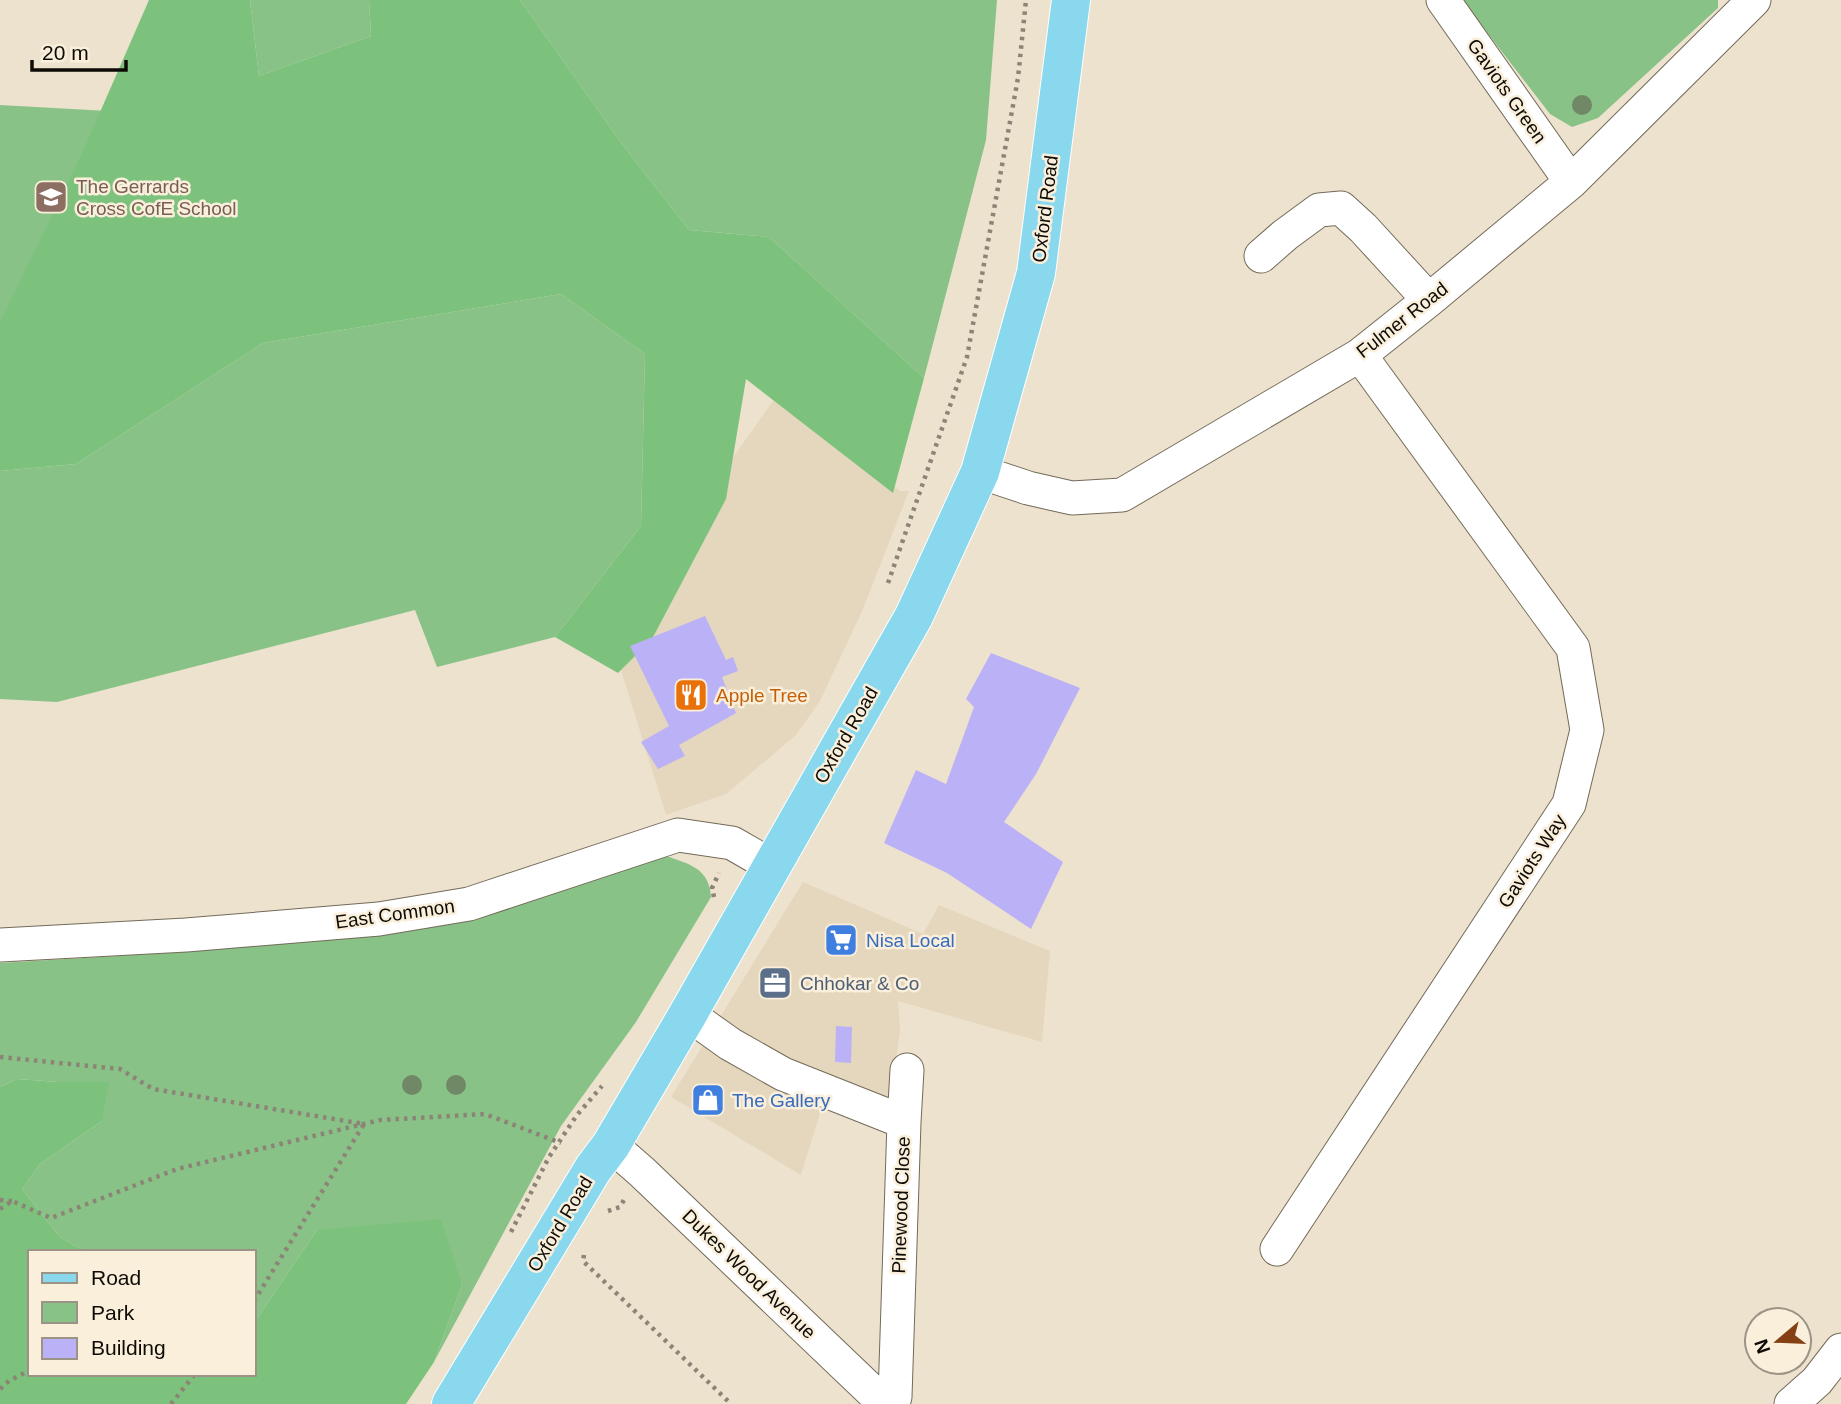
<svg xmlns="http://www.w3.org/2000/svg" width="1841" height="1404" font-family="Arial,sans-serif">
	<rect width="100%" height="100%" fill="#ece2ce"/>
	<path fill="#e4d7bd" d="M780 391 900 491H909L863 609 820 701 796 735 726 794 666 815 613 644 693 514Z
		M803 882 923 934 939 905 1050 951 1042 1042 898 1001 900 1031 887 1125 825 1097 801 1175 671 1097Z"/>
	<path fill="#88c287" d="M250 0H369L371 36 259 76Z
		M520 0H997L986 140 924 378 769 237 689 230 622 144Z
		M1462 0H1718V8L1598 118 1572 127 1550 114Z
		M0 105 126 112 0 358Z
		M561 294 645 354 641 526 555 637 437 667 415 610 57 702 0 699V471L76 464 263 343Z
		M664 855C688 864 709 867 711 897L636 1022 561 1126 434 1362 462 1285 317 1230 254 1323V1252H86L60 1237 22 1189 40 1164 102 1121 59 1082 17 1079 0 1087V963L184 952 387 934Z"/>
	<path fill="#7cc27c" d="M149 0H250L259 76 371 36 369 0H520L622 144 689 230 769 237 924 378 893 493 746 379 726 499 652 639 618 673 555 637 641 526 645 354 561 294 263 343 76 464 0 471V322L80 158Z
		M17 1079 59 1082H109L102 1121 40 1164 22 1189 60 1237 86 1252H30V1374H254V1323L317 1230 441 1219 462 1285 434 1362 406 1404H0V1087Z"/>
	<path fill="#bbb1f6" d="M705 616 726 660 733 657 738 671 722 677 736 713 679 745 685 756 658 769 641 742 669 726 630 646Z
		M991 653 1080 688 1036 774 1004 822 1063 862 1031 929 947 873 884 843 916 770 946 784 974 707 966 699Z
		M836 1026 852 1027 851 1063 835 1062Z"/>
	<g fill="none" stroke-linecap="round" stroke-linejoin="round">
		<defs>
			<path id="minor" d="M1443 0 1571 182
				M1261 256 1285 235 1319 210 1341 208 1363 228 1429 300
				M980 472 1028 488 1072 498 1122 495 1360 355 1429 300 1571 182 1754 0
				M0 945 186 935 379 919 469 904 678 835 732 843 772 866
				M688 1014 730 1044 783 1074 904 1122 895 1397 889 1404
				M904 1122 907 1070
				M611 1145 642 1172 885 1404
				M1277 1249 1569 804 1587 730 1573 648 1360 355
				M1791 1404 1817 1381 1841 1350"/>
			<path id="major" d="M451 1404 593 1169 611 1145 688 1014 914 616 980 472 1036 273 1071 0"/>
		</defs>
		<use href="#minor" stroke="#736a59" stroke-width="35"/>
		<use href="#major" stroke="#fff" stroke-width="40"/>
		<path stroke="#8c8577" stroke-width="4.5" stroke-dasharray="3.5 5" stroke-linecap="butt" d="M888 583 967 357 1018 78 1026 0
			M714 897 712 888 719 873
			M0 1057 120 1069 153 1089 364 1124 254 1301
			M0 1200 12 1201
			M0 1209 12 1201 51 1218 177 1169 380 1120 485 1114 561 1143
			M608 1211 620 1207 625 1198
			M511 1232 549 1157 577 1115 602 1086
			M584 1255 583 1261 731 1404
			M0 1389 9 1381 30 1370
			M171 1404 195 1374"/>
		<use href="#minor" stroke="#fff" stroke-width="33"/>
		<use href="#major" stroke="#8ad8ee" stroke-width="38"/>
	</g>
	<g fill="#708866">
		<circle cx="1582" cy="105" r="10"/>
		<circle cx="412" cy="1085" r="10"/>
		<circle cx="456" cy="1085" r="10"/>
	</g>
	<defs>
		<symbol id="school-square" viewBox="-11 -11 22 22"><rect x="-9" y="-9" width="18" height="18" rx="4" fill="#8d6e63" stroke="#f9efdb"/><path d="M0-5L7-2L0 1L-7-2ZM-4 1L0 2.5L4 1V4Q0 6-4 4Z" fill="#fff"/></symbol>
		<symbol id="restaurant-square" viewBox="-11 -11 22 22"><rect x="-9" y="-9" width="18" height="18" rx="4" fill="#e8710a" stroke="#f9efdb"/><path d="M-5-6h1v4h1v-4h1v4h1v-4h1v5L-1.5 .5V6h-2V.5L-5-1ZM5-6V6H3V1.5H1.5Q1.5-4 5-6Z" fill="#fff"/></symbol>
		<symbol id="supermarket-square" viewBox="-11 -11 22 22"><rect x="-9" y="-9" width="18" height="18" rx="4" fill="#3f7fe0" stroke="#f9efdb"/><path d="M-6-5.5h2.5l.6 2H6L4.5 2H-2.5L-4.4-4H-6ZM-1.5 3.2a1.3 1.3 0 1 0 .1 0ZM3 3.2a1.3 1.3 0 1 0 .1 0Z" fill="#fff"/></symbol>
		<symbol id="office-square" viewBox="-11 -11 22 22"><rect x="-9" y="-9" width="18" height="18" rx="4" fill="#5c6f8a" stroke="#f9efdb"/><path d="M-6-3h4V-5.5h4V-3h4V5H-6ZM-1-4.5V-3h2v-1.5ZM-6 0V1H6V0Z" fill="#fff"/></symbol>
		<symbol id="shop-square" viewBox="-11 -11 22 22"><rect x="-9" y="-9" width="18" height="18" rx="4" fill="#3f7fe0" stroke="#f9efdb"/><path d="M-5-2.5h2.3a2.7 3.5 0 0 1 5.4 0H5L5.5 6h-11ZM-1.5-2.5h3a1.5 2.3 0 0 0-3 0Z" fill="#fff"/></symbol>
	</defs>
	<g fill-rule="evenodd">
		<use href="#school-square" x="32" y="178" width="38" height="38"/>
		<use href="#restaurant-square" x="672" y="676" width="38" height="38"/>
		<use href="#supermarket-square" x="822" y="921" width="38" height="38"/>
		<use href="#office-square" x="756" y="964" width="38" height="38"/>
		<use href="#shop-square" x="689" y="1081" width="38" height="38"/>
	</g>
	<g text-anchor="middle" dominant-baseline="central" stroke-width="5" stroke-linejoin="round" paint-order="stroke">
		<g font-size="19" fill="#0e0b06" stroke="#f9efdb">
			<text transform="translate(1507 91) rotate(55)">Gaviots Green</text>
			<text transform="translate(1045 209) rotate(-83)">Oxford Road</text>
			<text transform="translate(1402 320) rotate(-38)">Fulmer Road</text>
			<text transform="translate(846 735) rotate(-60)">Oxford Road</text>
			<text transform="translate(1532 861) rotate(-57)">Gaviots Way</text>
			<text transform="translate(395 914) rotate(-8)">East Common</text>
			<text transform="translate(901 1205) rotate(-88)">Pinewood Close</text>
			<text transform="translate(560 1224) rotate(-59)">Oxford Road</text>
			<text transform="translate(749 1274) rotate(44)">Dukes Wood Avenue</text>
		</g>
		<g font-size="19" fill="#785e54" stroke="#f9efdb" text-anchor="start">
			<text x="76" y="186">The Gerrards<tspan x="76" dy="22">Cross CofE School</tspan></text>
		</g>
		<g font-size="19" fill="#c56008" stroke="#f9efdb" text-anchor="start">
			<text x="716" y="695">Apple Tree</text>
		</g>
		<g font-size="19" fill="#366cbe" stroke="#f9efdb" text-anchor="start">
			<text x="866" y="940">Nisa Local</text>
			<text x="732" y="1100">The Gallery</text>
		</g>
		<g font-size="19" fill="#4e5e75" stroke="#f9efdb" text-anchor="start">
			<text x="800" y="983">Chhokar &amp; Co</text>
		</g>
	</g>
	<rect x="28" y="1250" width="228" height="126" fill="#f9efdb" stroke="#9b9486" stroke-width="2"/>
	<rect x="42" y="1273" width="35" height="10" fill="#8ad8ee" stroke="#9b9486" stroke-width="2"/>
	<text x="91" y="1285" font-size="21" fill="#0e0b06">Road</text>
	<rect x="42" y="1302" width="35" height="21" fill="#88c287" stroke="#9b9486" stroke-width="2"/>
	<text x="91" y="1320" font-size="21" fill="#0e0b06">Park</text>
	<rect x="42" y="1338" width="35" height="21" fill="#bbb1f6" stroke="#9b9486" stroke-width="2"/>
	<text x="91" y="1355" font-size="21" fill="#0e0b06">Building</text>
	<g transform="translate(1778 1341) rotate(251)"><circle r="33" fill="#f9efdb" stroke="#9b9486" stroke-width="2"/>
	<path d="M0-5L12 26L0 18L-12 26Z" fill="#844012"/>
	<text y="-10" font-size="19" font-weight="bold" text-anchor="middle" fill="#0e0b06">N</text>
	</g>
	<path d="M32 60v10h94v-10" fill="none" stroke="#0e0b06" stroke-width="3.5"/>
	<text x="42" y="60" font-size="21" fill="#0e0b06" stroke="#f9efdb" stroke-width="5" paint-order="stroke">20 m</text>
</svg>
